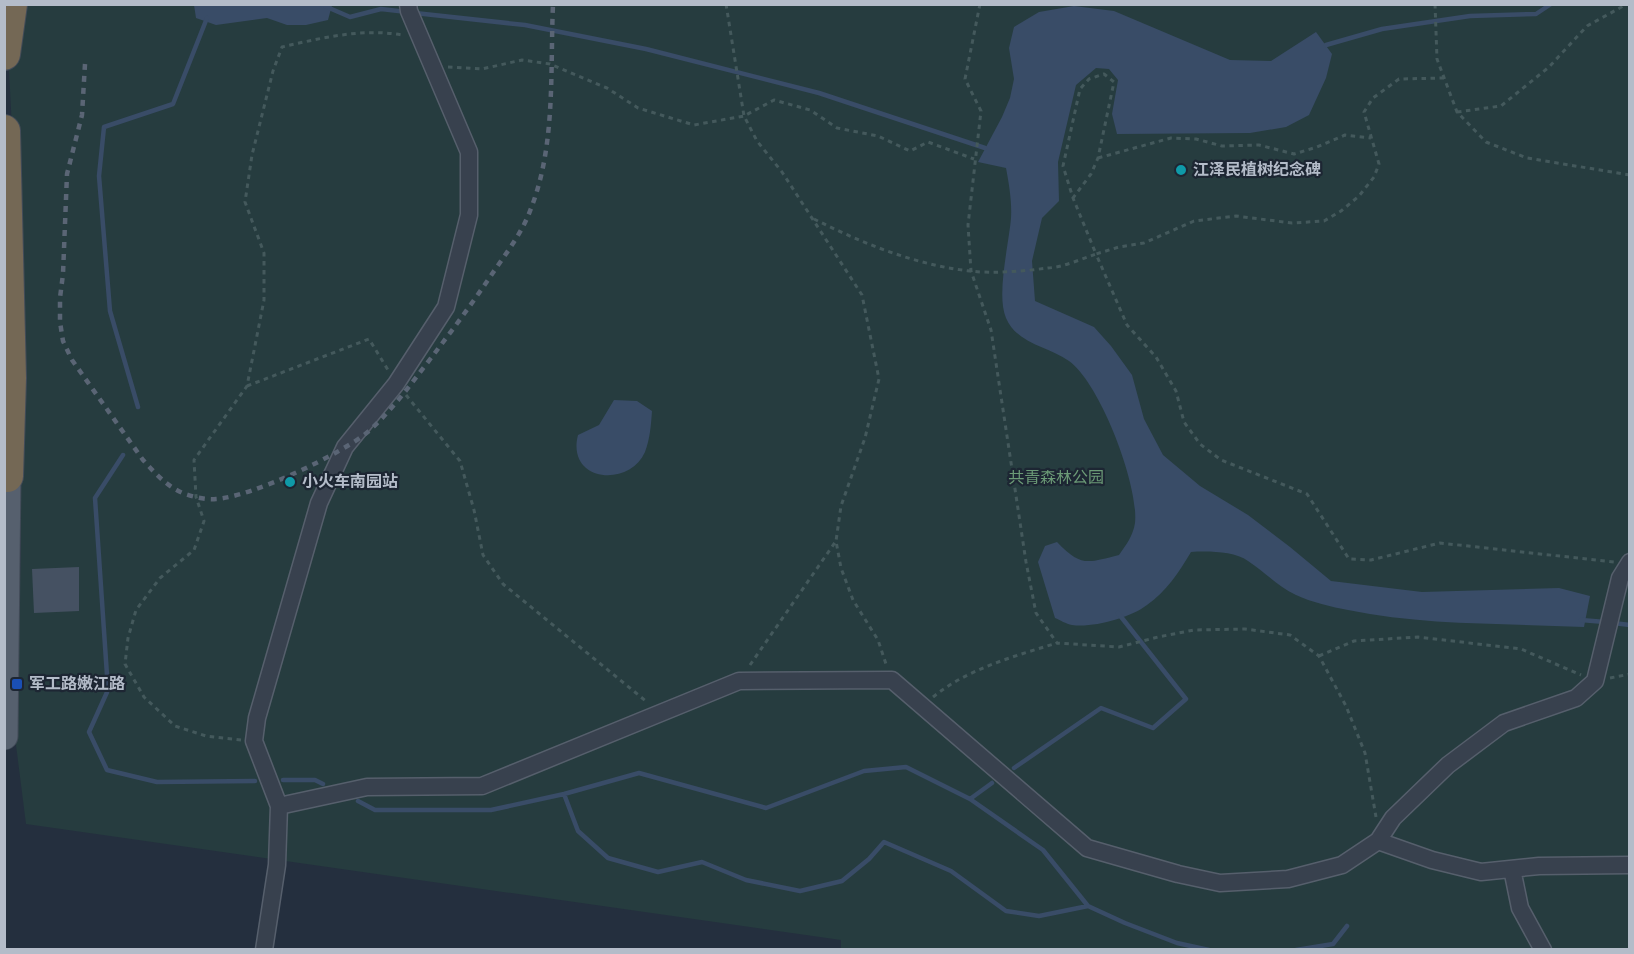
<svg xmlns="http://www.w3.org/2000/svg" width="1634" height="954" font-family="Signika,'Noto Sans SC',sans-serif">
	<rect width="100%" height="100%" fill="#242f3e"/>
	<path fill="#263c3f" d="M27 4 1629 5V949H841V940L26 824 15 737 21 550 19 271 9 69Z"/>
	<path fill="#394c67" d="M194 5V4L332 5 328 20 306 25H287L267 18 216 25 196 18Z
		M1074 6 1114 11 1230 60 1271 61 1316 32 1332 54 1326 78 1309 115 1286 127 1250 133 1117 134 1112 114 1118 80 1109 69 1096 68 1076 85 1058 162 1059 201 1042 218 1032 261 1035 301 1094 327 1111 346 1132 375 1144 419 1163 455 1200 486 1248 515 1290 547 1331 581 1422 592 1559 588 1590 596 1584 627C1506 623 1425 626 1348 610 1332 607 1311 602 1296 595 1277 586 1265 572 1248 561 1234 551 1207 551 1191 552 1179 572 1166 592 1147 605 1130 618 1093 628 1072 625 1066 624 1060 620 1055 618L1038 562 1045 546 1057 542C1081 567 1087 563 1119 555 1126 545 1133 536 1135 523 1139 485 1100 383 1069 361 1048 346 1017 344 1006 318 996 295 1009 244 1011 218 1012 202 1009 184 1006 168L978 162 1002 117 1010 98 1014 79 1009 48 1014 27 1039 12Z
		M614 400 637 401 652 411C651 425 650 439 645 452 629 488 566 482 578 435L599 425Z"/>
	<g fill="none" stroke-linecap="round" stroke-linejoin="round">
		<path stroke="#394c67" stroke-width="4.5" d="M320 4 350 17 381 9 407 12
			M415 13 525 25 646 49 819 93 985 148
			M1326 45 1382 29 1470 16 1536 14 1551 4
			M138 407 110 311 99 176 104 127 173 104 207 18
			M123 455 95 498 108 690 89 732 107 770 157 782 255 781
			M1581 620 1605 622
			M1613 623 1630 625
			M1014 768 1101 708 1153 728 1186 699 1118 613
			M283 780H315L323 784
			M564 794 578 831 608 858 658 872 702 862 746 880 800 891 842 881 869 859 884 842 951 871 1006 911 1039 916 1088 906 1125 923 1177 943 1209 950
			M970 799 1043 850 1088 906
			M358 801 375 810H491L564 794 639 773 766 808 864 771 906 767 970 799 992 783
			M1296 950 1333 944 1347 926"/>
	</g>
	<path fill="#455162" d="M79 567V611L34 613 32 569Z"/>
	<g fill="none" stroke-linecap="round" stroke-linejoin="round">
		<defs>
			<path id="street" d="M279 806 367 787 482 786 739 681 892 680 1087 848 1178 874 1220 883 1288 879 1342 865 1378 841 1393 818 1448 765 1504 723 1576 698 1595 681 1620 578 1630 562
				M1378 841 1432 860 1481 872 1539 866 1630 865
				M1512 869 1520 908 1543 950
				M264 950 277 865 279 806 254 741 257 718 319 503 345 447 396 384 446 307 469 215V152L409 11 408 4"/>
			<path id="primary" d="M4 736 7 476 6 455"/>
			<path id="highway" d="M4 54 11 4
				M4 131 10 378 7 476"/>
		</defs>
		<use href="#street" stroke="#565f6c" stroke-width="19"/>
		<use href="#primary" stroke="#414a57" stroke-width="29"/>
		<use href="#highway" stroke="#434c59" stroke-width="34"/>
		<path stroke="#44595c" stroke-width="3" stroke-dasharray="4.5 4.5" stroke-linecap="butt" d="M726 4 744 116 757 141 782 172 862 295 879 379 865 438 841 506 836 541 841 568 853 600 878 640 886 664
			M980 4 965 79 981 111 968 225 971 271 991 330 1026 562 1036 613 1057 643 1119 647 1158 637 1194 630 1245 629 1290 635 1319 656 1346 706 1365 753 1376 817
			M1435 4 1437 59 1457 112 1486 142 1527 158 1630 175
			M448 67 482 69 522 60 550 64 607 88 638 108 694 125 744 116 774 100 810 110 837 128 878 136 910 151 928 142 974 159
			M1444 78 1399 79 1373 98 1364 112 1379 164 1374 177 1359 196 1341 211 1324 221 1292 223 1236 216 1194 221 1144 243 1119 247 1096 254 1127 325 1156 357 1176 391 1184 422 1200 444 1221 460 1307 494 1349 559 1371 560 1440 543 1614 562
			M1457 112 1501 106 1549 67 1587 26 1627 4
			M1098 158 1171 138 1196 139 1222 146 1259 145 1294 154 1317 147 1345 135 1371 138
			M814 219C862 243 915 265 970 271 993 274 1025 271 1048 268 1064 267 1081 259 1096 254L1073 198 1063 166 1080 89 1089 79 1104 74 1114 82 1098 158 1091 174 1073 198
			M247 386 369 339 388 370
			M406 395 460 461 474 510 483 555 503 584 647 702
			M1319 656 1354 641 1418 637 1521 649 1581 675
			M750 665 836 541
			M1610 678 1630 674
			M933 697C967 669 1015 656 1057 643
			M241 740 206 736 175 726 144 697 125 664 128 638 136 610 160 578 194 550 204 521 196 497 194 460 247 386 264 300V253L245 202 252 155 273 71 282 47C321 38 362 28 402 35"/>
		<use href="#street" stroke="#38414e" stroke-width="16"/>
		<use href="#primary" stroke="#56606e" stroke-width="27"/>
		<use href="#highway" stroke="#746855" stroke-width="32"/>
		<path stroke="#5a6575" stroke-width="4.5" stroke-dasharray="6 6" stroke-linecap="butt" d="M85 64 82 115 67 174 63 274 60 298V322L63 341 72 360 143 460C155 473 167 487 185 494 194 497 206 500 216 499 251 497 342 454 369 431 393 409 411 384 431 358 451 332 471 305 490 277 504 256 521 235 530 211 556 146 550 74 553 4"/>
	</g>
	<g fill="#0f9aa8" stroke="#1d2633" stroke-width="2">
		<circle cx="1181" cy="170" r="6"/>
		<circle cx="290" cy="482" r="6"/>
	</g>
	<rect fill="#1a4fb4" stroke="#1d2633" stroke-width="2" x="11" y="678" width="12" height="12" rx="3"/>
	<g text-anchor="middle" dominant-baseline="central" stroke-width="4.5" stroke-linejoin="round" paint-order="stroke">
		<g font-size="16" font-weight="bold" fill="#b4bcc9" stroke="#1d2633" text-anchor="start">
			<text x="1193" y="170">江泽民植树纪念碑</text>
			<text x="302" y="482">小火车南园站</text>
			<text x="29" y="684">军工路嫩江路</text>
		</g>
		<g font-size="16" fill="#6b9a76" stroke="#1d2633">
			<text x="1056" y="478">共青森林公园</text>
		</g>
	</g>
	<rect width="1634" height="954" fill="none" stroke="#b4bcc9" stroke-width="12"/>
</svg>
